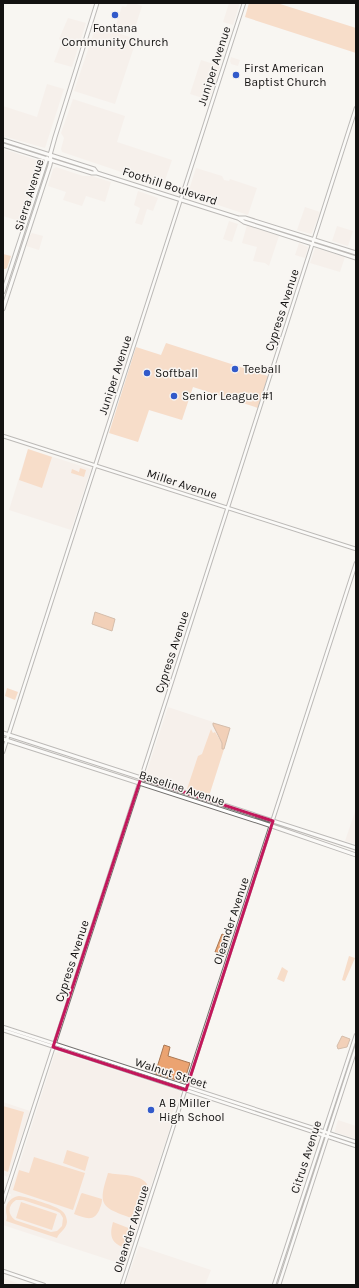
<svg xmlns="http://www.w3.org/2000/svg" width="359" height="1288" font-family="Karla,sans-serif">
	<rect width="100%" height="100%" fill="#f8f5f2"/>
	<path fill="#f4e9e2" d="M128 3H134L142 6 134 31 116 25 122 6 126 7Z
		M229 3H234L239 4V6L233 25 223 22Z
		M68 18 86 23 72 67 54 62 62 41 59 39Z
		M96 26 136 39V41L115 104 74 91Z
		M231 57 240 60 238 66 231 64 230 61Z
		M201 60 220 66 209 100 190 94Z
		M47 84 64 89 45 148 3 136V106L37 117Z
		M73 99 125 116 117 142 172 160 163 186 62 152 61 149 64 138 61 133Z
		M3 149 40 161 22 222 3 216Z
		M56 167 83 176H92L111 182 105 202 86 196 82 206 63 200 66 192 48 186 53 169Z
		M196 168 222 176 224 180 229 181 230 179 257 188 248 215 188 195V193Z
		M138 191 158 198 153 211 147 209 142 225 135 223 140 208 134 205Z
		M305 207 320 212 312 233 311 234 297 230Z
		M229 221 238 224 232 242 223 239Z
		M247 225 279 236 269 266 265 263 253 261 257 247 242 243Z
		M337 226 353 231 348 246 332 241Z
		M32 233 43 236 39 250 26 246 30 235Z
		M299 243 308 247 305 258 295 255Z
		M315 248 345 257 340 272 310 263Z
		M28 449 91 469 71 530 9 510Z
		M168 707 231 728 209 796 148 777 146 774Z
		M356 809V844L345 841Z
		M59 1052 179 1091 181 1094 172 1114 170 1120 171 1125 125 1265 3 1225V1214L9 1196 10 1197 11 1194H9L10 1189 16 1175 55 1053Z
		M3 1102 30 1111 8 1177 3 1175Z
		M338 1120 356 1126V1139L335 1132V1130Z
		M139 1246 211 1270 205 1285H125Z
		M3 1278 23 1285H3Z"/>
	<path fill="#f6be98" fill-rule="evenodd" d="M249 3H277L356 28V53L245 17Z
		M3 254 11 256 7 268 5 269H3Z
		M166 343 268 376 258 408 193 387 182 420 149 410 138 442 109 433 136 347 161 355Z
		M28 449 52 457 42 488 19 480Z
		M80 468 86 470 84 477 71 473 72 469 79 472Z
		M7 688 18 692 15 700 5 696Z
		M211 729 213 733 215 732 222 743V749H224L209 796 187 789 198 756 202 754Z
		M349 956 355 958 345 981 342 980Z
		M282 967 288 971 284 982 277 979Z
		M3 1106 24 1112 8 1172 3 1170Z
		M67 1150 89 1157 85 1171 63 1163Z
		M34 1157 85 1173 73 1210 13 1190 19 1170 29 1173Z
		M108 1173C119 1175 141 1174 147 1184L145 1189 131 1218C100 1207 98 1205 108 1173Z
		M82 1193 102 1199C102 1203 101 1205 100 1208 95 1223 85 1218 74 1214L81 1194Z
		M19 1196C27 1197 57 1206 62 1211 65 1213 67 1218 67 1222 66 1230 59 1232 57 1238L6 1221C8 1216 6 1215 6 1210 6 1202 12 1197 19 1196ZM16 1200H23L56 1211 60 1213 63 1218 62 1226 57 1231 51 1232 15 1220C7 1214 8 1205 16 1200Z
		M21 1202 57 1214 52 1230 16 1218Z
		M113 1222 131 1229 126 1248C111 1244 109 1236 113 1222Z"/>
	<path fill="#eba371" stroke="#aa7854" d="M95 612 115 619 112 631 92 624Z
		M213 723 230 728 224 749H222V743L213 725Z
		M222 934 230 938 225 955 215 952Z
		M342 1036 350 1039 347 1047 338 1049 337 1046Z
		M164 1045 170 1047 168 1056 190 1063 184 1082 155 1074Z"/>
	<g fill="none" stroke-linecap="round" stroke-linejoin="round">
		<defs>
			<path id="tertiary" d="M3 436 356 549
				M3 752 244 3
				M3 1027 356 1142
				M3 1030 356 1146
				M3 1202 141 778 356 108
				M3 1271 44 1285
				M122 1285 356 563"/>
			<path id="secondary" d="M274 1285 356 1035
				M279 1285 356 1048"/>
			<path id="primary" d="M3 140 94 169 97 173
				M3 145 92 173H97L238 218 244 222 356 258
				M239 218H245L356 253
				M3 292 47 158
				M3 309 50 165 51 160 50 155 55 137 97 3
				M3 733 356 848
				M3 739 272 826 356 855"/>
		</defs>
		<use href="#tertiary" stroke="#73706e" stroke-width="4.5"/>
		<use href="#secondary" stroke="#73706e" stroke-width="4.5"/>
		<use href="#primary" stroke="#73706e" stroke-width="5"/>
		<use href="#tertiary" stroke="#fff" stroke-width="2.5"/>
		<use href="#secondary" stroke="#fff" stroke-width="2.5"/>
		<use href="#primary" stroke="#fff" stroke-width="3"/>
	</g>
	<path d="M0 0H359V1288H0ZM141 778 273 821 186 1090 53 1047Z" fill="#f8f5f2" fill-opacity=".55" fill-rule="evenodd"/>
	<path fill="none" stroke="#c2185b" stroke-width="3" stroke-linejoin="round" d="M141 778 273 821 186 1090 53 1047Z"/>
	<g fill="#325aca" stroke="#f8f5f2" stroke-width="1.5">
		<circle cx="115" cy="15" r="4"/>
		<circle cx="236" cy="75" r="4"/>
		<circle cx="235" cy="369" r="4"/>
		<circle cx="147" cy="373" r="4"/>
		<circle cx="174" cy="396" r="4"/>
		<circle cx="151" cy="1110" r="4"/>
	</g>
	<g text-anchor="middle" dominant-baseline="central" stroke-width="3" stroke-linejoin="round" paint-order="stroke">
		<g font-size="12" fill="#131211" stroke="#f8f5f2" text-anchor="start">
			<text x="115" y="28" text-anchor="middle">Fontana<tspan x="115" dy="14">Community Church</tspan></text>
			<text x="244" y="68">First American<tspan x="244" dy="14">Baptist Church</tspan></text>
			<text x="243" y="369">Teeball</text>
			<text x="155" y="373">Softball</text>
			<text x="182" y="396">Senior League #1</text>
			<text x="159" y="1103">A B Miller<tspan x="159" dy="14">High School</tspan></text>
		</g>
		<g font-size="12" fill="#131211" stroke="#f8f5f2">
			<text transform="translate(214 66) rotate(-72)">Juniper Avenue</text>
			<text transform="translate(170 186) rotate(18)">Foothill Boulevard</text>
			<text transform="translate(29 195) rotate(-73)">Sierra Avenue</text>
			<text transform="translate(282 310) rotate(-72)">Cypress Avenue</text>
			<text transform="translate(115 375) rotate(-72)">Juniper Avenue</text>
			<text transform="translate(182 484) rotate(18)">Miller Avenue</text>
			<text transform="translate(172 652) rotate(-72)">Cypress Avenue</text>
			<text transform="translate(182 788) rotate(18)">Baseline Avenue</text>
			<text transform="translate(231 921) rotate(-72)">Oleander Avenue</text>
			<text transform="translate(72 961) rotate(-72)">Cypress Avenue</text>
			<text transform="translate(171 1073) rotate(18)">Walnut Street</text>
			<text transform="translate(306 1157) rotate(-72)">Citrus Avenue</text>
			<text transform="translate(131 1229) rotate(-72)">Oleander Avenue</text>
		</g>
	</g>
	<rect width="359" height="1288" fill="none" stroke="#131211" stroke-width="8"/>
</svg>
